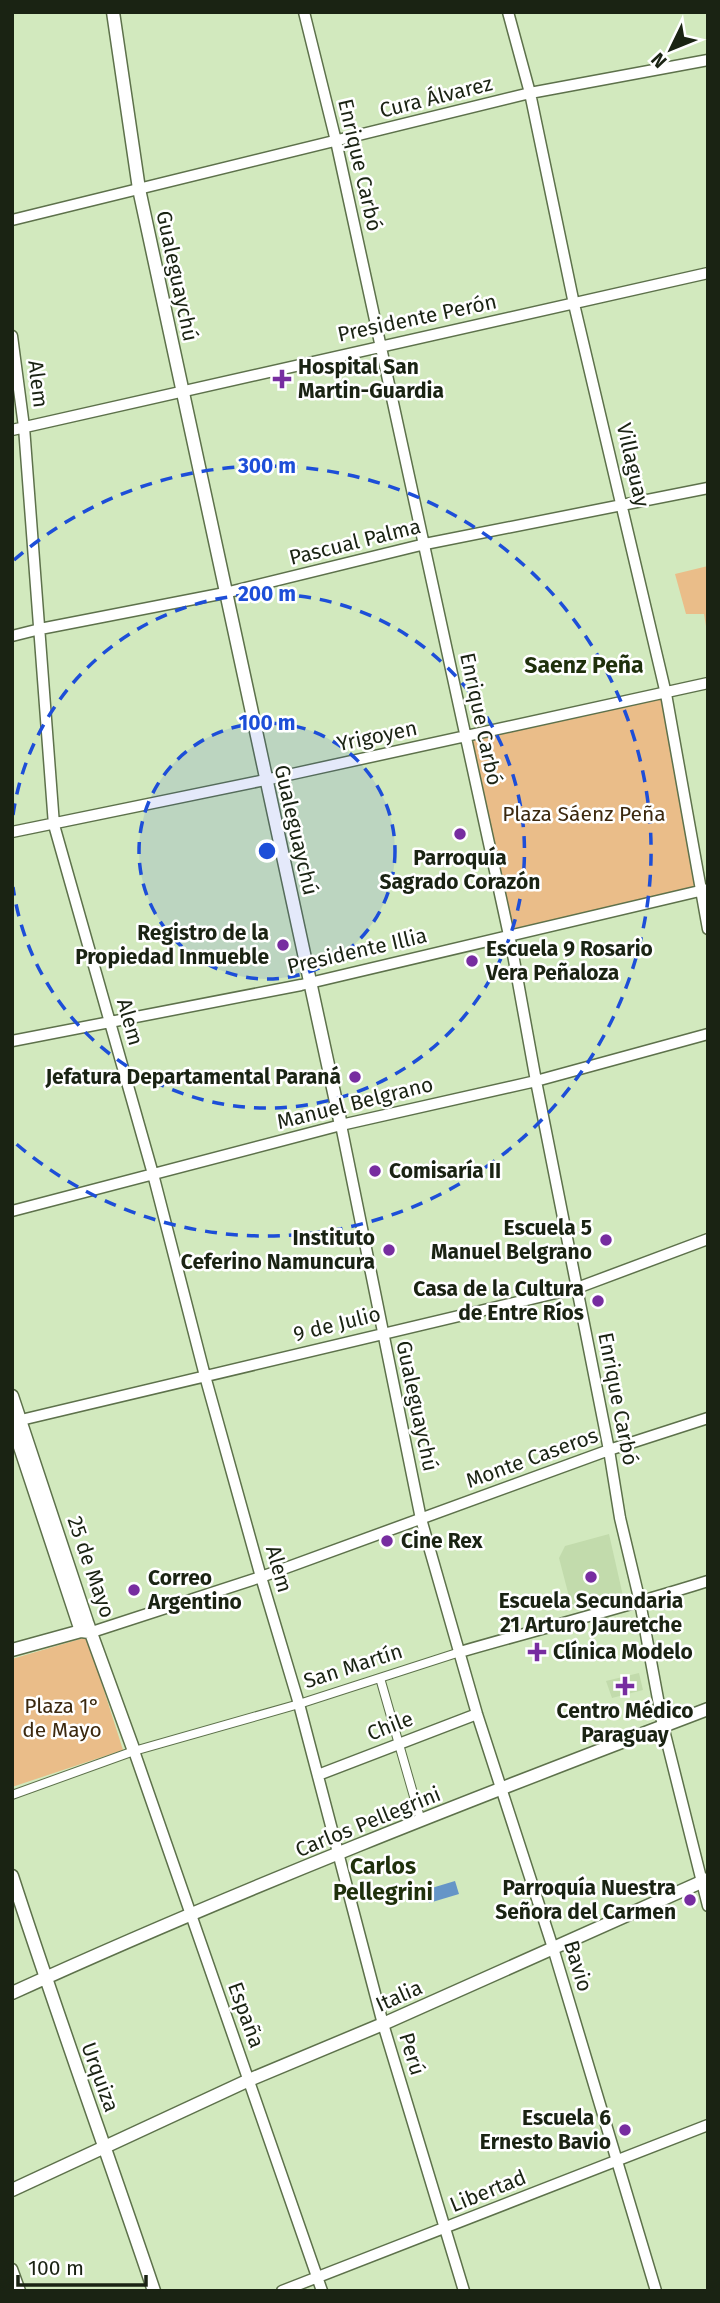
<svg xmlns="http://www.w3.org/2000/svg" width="720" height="2303" font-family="'Fira Sans',sans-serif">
	<rect width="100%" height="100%" fill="#d2e9be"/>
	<path fill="#c2dbac" d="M609 1534 623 1596 572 1608 559 1558 565 1546Z
		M639 1673 643 1690 612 1698 606 1681Z"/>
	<path fill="#eabd89" d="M708 566V638L704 614H686L675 574Z
		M663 698 698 888 505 931 470 740Z
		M87 1637 123 1750 12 1787V1659Z"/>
	<path fill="#6595c7" d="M455 1881 459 1894 429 1903 425 1890Z"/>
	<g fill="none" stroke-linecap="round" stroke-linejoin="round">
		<defs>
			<path id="pedestrian" d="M380 1678 421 1821
				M12 1795 134 1751 299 1704 460 1652"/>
			<path id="minor" d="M304 12 336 141 512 949 536 1081 609 1450 620 1518 640 1602 663 1726 708 1906
				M508 12 530 93 574 304 666 694 708 929
				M12 220 530 93 708 60
				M12 336 24 427 54 825 153 1174 205 1376 261 1577 299 1704 383 2024 464 2291
				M12 430 708 273
				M12 636 40 629 225 593 425 544 708 488
				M12 832 265 780 708 683
				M12 1041 301 985 708 889
				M341 1125 421 1519 477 1714 553 1948 656 2291
				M12 1211 341 1125 536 1081 708 1034
				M15 1424 21 1420 577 1288 708 1239
				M92 1632 261 1577 609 1450 708 1418
				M460 1652C543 1628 626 1607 708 1581
				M134 1751 322 2291
				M318 1775 477 1714
				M12 2269 20 2291
				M282 2291 708 2125"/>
			<path id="tertiary" d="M113 12 139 189 341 1125
				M12 1396 87 1622 134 1751
				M12 1423 81 1631
				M12 1650 81 1631 89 1632
				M12 1876C57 2015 107 2152 154 2291
				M12 1993C240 1889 474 1798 708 1709
				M12 2190 249 2080 383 2024 708 1879"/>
		</defs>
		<use href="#pedestrian" stroke="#5d714b" stroke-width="10"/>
		<use href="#minor" stroke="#5d714b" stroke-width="13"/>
		<use href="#tertiary" stroke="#5d714b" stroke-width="15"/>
		<use href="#pedestrian" stroke="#fff" stroke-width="8"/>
		<use href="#minor" stroke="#fff" stroke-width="10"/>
		<use href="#tertiary" stroke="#fff" stroke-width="12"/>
	</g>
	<circle cx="267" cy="851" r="128" fill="#1d4ed8" fill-opacity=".12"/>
	<g fill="none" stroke="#1d4ed8" stroke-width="3.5" stroke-dasharray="12 9">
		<circle cx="267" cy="851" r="128"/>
		<path d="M13 815A257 257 0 1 1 13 887"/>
		<path d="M14 560A385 385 0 1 1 14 1142"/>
	</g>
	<g fill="#772da0" stroke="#fff" stroke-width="2.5">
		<path d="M278.5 368.5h7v7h7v7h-7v7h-7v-7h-7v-7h7z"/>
		<circle cx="460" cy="834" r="7"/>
		<circle cx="283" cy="945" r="7"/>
		<circle cx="472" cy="961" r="7"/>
		<circle cx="355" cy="1077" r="7"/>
		<circle cx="375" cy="1171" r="7"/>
		<circle cx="606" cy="1240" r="7"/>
		<circle cx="389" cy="1250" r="7"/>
		<circle cx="598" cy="1301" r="7"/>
		<circle cx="387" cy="1541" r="7"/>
		<circle cx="591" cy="1577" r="7"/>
		<circle cx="134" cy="1590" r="7"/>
		<path d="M533.5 1641.5h7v7h7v7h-7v7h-7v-7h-7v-7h7z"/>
		<path d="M621.5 1675.5h7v7h7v7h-7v7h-7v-7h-7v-7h7z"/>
		<circle cx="690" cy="1900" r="7"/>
		<circle cx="625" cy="2130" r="7"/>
	</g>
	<g text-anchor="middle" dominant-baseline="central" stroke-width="5" stroke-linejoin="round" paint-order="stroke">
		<g font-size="21" fill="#1a2313" stroke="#fff">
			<text transform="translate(436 97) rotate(-14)">Cura Álvarez</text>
			<text transform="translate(360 165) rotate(77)">Enrique Carbó</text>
			<text transform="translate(177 276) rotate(78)">Gualeguaychú</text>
			<text transform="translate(417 318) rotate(-12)">Presidente Perón</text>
			<text transform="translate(38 384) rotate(83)">Alem</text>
			<text transform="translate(633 465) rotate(77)">Villaguay</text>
			<text transform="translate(355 542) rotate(-14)">Pascual Palma</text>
			<text transform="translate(481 719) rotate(78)">Enrique Carbó</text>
			<text transform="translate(377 736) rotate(-12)">Yrigoyen</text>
			<text transform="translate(296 830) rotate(77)">Gualeguaychú</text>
			<text transform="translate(357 951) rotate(-13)">Presidente Illia</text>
			<text transform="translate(130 1022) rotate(74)">Alem</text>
			<text transform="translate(355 1103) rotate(-14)">Manuel Belgrano</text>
			<text transform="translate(337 1324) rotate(-14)">9 de Julio</text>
			<text transform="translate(618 1399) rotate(79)">Enrique Carbó</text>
			<text transform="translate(417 1406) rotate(78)">Gualeguaychú</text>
			<text transform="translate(532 1458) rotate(-20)">Monte Caseros</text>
			<text transform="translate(91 1567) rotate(71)">25 de Mayo</text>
			<text transform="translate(279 1569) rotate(74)">Alem</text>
			<text transform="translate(353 1666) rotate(-18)">San Martín</text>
			<text transform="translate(390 1726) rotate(-21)">Chile</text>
			<text transform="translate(368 1822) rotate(-22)">Carlos Pellegrini</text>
			<text transform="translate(578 1966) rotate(73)">Bavio</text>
			<text transform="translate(399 1996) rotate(-24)">Italia</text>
			<text transform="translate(246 2015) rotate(70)">España</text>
			<text transform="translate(412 2054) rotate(73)">Perú</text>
			<text transform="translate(100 2077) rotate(70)">Urquiza</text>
			<text transform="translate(488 2191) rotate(-22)">Libertad</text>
		</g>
		<g font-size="21" font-weight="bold" fill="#1a2313" stroke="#fff" text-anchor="end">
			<text x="298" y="367" text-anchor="start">Hospital San<tspan x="298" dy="24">Martin-Guardia</tspan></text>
			<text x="460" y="858" text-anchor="middle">Parroquía<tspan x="460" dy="24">Sagrado Corazón</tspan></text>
			<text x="269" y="933">Registro de la<tspan x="269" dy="24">Propiedad Inmueble</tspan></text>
			<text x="486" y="949" text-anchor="start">Escuela 9 Rosario<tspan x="486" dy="24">Vera Peñaloza</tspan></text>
			<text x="341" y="1077">Jefatura Departamental Paraná</text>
			<text x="389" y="1171" text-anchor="start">Comisaría II</text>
			<text x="592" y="1228">Escuela 5<tspan x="592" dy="24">Manuel Belgrano</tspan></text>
			<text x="375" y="1238">Instituto<tspan x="375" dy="24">Ceferino Namuncura</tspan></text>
			<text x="584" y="1289">Casa de la Cultura<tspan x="584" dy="24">de Entre Ríos</tspan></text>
			<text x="401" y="1541" text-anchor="start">Cine Rex</text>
			<text x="148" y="1578" text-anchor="start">Correo<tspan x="148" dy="24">Argentino</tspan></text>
			<text x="591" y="1601" text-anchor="middle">Escuela Secundaria<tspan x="591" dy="24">21 Arturo Jauretche</tspan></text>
			<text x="553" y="1652" text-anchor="start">Clínica Modelo</text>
			<text x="625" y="1711" text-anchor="middle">Centro Médico<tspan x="625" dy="24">Paraguay</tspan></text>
			<text x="676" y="1888">Parroquía Nuestra<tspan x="676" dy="24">Señora del Carmen</tspan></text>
			<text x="611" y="2118">Escuela 6<tspan x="611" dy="24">Ernesto Bavio</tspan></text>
		</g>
		<g font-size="21" fill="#3b280e" stroke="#fff">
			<text x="584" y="814">Plaza Sáenz Peña</text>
			<text x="62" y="1706">Plaza 1°<tspan x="62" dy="24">de Mayo</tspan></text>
		</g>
		<g font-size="23" font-weight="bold" fill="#1f300c" stroke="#fff">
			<text x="584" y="665">Saenz Peña</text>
			<text x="383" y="1866">Carlos<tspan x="383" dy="26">Pellegrini</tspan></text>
		</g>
	</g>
	<circle cx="267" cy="851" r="10" fill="#1d4ed8" stroke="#fff" stroke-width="3.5"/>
	<g font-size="21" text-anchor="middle" font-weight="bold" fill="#1d4ed8" stroke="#fff" stroke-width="5" stroke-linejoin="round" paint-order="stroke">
		<text x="267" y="473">300 m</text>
		<text x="267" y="601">200 m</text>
		<text x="267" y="730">100 m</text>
	</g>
	<rect width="720" height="2303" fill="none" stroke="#1a2313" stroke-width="28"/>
	<g transform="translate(671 49) rotate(227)" stroke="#ffffff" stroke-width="5" paint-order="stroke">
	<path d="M0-5L12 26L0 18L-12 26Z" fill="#1a2313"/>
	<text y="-10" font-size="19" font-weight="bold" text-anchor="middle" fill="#1a2313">N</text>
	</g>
	<path d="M18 2275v10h128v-10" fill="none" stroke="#1a2313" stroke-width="3.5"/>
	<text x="28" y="2275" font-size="21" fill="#1a2313" stroke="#ffffff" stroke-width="5" paint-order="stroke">100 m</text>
</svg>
